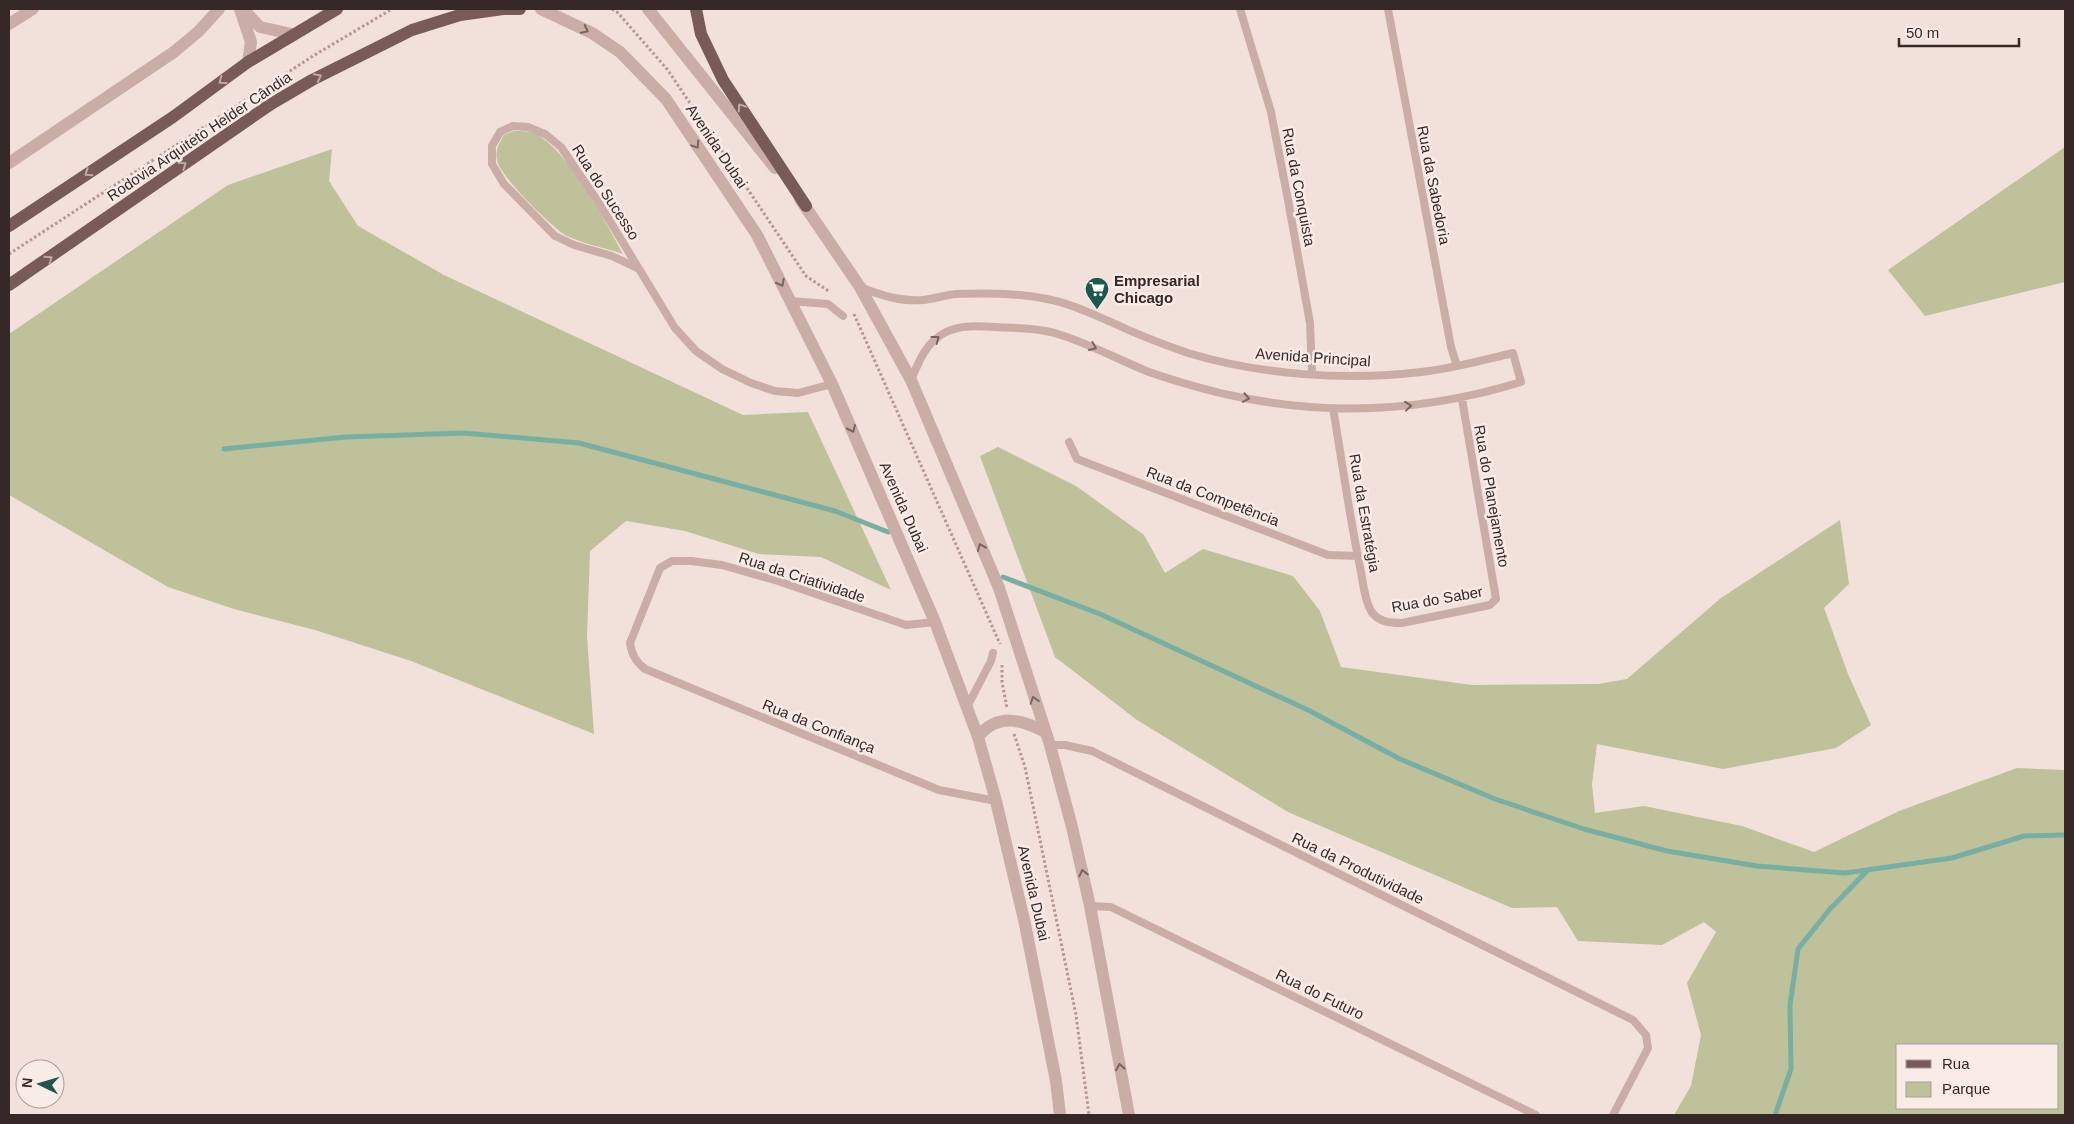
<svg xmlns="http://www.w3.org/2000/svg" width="2074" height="1124" font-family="Arial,sans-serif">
	<rect width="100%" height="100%" fill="#f2e0da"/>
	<path fill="#bec19a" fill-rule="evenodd" d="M514 131C520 131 528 131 534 133 567 148 606 222 623 254 605 248 584 244 567 236 553 229 499 175 497 160 495 151 499 143 504 135Z
		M2065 147V282L1925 316 1888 270Z
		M332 149 329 181 358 226 444 275 743 415 808 412 891 590 821 557 759 554 685 531 626 521 590 551 587 637 594 734 411 661 315 630 234 609 168 587 9 495V334L228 185Z
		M998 447 1076 486 1144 535 1165 573 1203 549 1293 576 1320 611 1341 667 1472 685 1598 684 1627 679 1721 598 1840 520 1849 584 1824 608 1848 674 1871 725 1836 748 1723 769 1597 744 1592 784 1595 813 1644 806 1742 826 1814 852 1899 811 2017 768 2065 770V1115H1674L1691 1086 1701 1035 1687 983 1716 932 1704 922 1662 945 1578 941 1557 907 1512 908 1288 812 1137 720 1055 657 980 456ZM1898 1045H2058V1108H1898Z"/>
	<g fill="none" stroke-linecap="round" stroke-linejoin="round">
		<path stroke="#78afa3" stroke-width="5" d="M224 449 346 437 464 433 579 443 835 511 888 532
			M1003 577 1100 614 1308 710 1400 759 1495 799 1584 829 1667 851 1757 866 1845 873 1952 858 2024 836 2065 835
			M1775 1115 1791 1069 1790 1005 1798 949 1830 909 1867 871"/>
		<path stroke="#b69690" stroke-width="3" stroke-dasharray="2.5 2.5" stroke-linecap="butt" d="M612 9 618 13 667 69 806 276 830 292
			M9 254 313 56 392 9
			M854 314 1000 644
			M1002 665V682L1007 708
			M1014 734 1025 767 1076 1015 1089 1115"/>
		<path stroke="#caada6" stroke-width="8" d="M1240 9 1271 112 1288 200 1310 323 1312 373
			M1388 9 1451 347 1457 366
			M639 269 612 256 574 245 555 236 504 184 492 164V146L500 132 513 126 528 127 545 134 561 147 597 200 675 328 696 351 722 369 751 383 775 391 798 393 832 384
			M860 287C880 295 901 302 923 300 934 299 945 295 956 294 986 293 1018 293 1047 299 1069 303 1090 313 1111 322 1136 334 1162 344 1188 353 1260 375 1347 381 1421 372 1452 369 1483 360 1513 353L1521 382C1434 409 1346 416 1255 400 1219 394 1184 384 1149 372 1119 360 1090 344 1058 334 1038 328 1016 328 994 327 979 326 960 325 946 332 926 342 919 361 911 380
			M790 301 828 304 843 316
			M1333 408C1342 461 1349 514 1360 567 1363 581 1364 599 1371 611 1378 622 1390 623 1402 623L1490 605 1496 599 1462 399
			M1069 442 1077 459 1328 555 1358 556
			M935 622 906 625 778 581 722 565 691 561H672L660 568 630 643C632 655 636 662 645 669L939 790 996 801
			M967 707 991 661 993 653
			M1050 745H1065L1092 751 1633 1020 1646 1035 1648 1048 1613 1115
			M1090 906 1111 907 1121 912 1536 1115"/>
		<path stroke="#caada6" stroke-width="12" d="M240 9 251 42 248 62
			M243 9 260 27 292 34
			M9 24 33 9
			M9 163 174 52 199 31 219 9"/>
		<path stroke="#caada6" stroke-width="12" d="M541 9 592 33 620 52 666 99 757 235 832 384 935 622 978 737 996 801 1025 924 1056 1081 1060 1115
			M648 9 775 168
			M800 199 860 287 911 380 999 588 1050 745 1072 827 1090 906 1129 1115
			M978 737C997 713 1021 719 1045 732"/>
		<path stroke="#785a57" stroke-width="12" d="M503 9H520
			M696 9 701 34 723 80 806 206
			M9 226 173 117 248 62 337 9
			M9 285 271 104 312 80 412 30 460 15 503 9"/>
	</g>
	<defs><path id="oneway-chevron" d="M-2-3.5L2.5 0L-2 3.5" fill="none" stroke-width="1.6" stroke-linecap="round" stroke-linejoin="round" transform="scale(1.25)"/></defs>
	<g stroke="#796460">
		<use href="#oneway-chevron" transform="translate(585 30) rotate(26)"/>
		<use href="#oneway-chevron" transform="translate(696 145) rotate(56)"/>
		<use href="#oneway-chevron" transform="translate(781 283) rotate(63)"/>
		<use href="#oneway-chevron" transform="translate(936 339) rotate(-37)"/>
		<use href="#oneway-chevron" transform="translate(1093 347) rotate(23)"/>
		<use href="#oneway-chevron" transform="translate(1246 398) rotate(11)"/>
		<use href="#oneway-chevron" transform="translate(1408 406) rotate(-6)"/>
		<use href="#oneway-chevron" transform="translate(852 429) rotate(66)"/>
		<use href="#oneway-chevron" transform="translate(981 547) rotate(-113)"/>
		<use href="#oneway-chevron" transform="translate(1034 700) rotate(-108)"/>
		<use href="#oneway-chevron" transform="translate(1083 873) rotate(-103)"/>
		<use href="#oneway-chevron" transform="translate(1120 1067) rotate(-100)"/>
	</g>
	<g stroke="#bfaaa6">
		<use href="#oneway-chevron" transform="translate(318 77) rotate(-27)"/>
		<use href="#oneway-chevron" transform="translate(222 81) rotate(144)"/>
		<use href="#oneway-chevron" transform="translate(741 107) rotate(-124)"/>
		<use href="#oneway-chevron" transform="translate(183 165) rotate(-35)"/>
		<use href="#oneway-chevron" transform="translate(88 173) rotate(146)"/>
		<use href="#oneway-chevron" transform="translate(49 259) rotate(-35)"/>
	</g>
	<defs>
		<symbol id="supermarket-pin" viewBox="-11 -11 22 30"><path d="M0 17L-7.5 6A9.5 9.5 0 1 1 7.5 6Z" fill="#1c584c" stroke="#f9ebe6"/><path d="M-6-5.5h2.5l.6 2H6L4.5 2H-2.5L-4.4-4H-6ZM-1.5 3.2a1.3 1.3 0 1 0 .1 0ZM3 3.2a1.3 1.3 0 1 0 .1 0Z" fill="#fff"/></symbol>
	</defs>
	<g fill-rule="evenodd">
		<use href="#supermarket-pin" x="1083" y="275" width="28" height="38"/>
	</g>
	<g text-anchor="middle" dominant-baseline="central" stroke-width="5" stroke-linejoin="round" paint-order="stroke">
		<g font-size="15" fill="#362827" stroke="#f9ebe6">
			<text transform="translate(199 136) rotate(-34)">Rodovia Arquiteto Helder Cândia</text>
			<text transform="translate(717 146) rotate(56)">Avenida Dubai</text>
			<text transform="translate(1434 185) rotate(79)">Rua da Sabedoria</text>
			<text transform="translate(1299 187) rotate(79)">Rua da Conquista</text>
			<text transform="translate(606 192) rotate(57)">Rua do Sucesso</text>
			<text transform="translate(1313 357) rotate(4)">Avenida Principal</text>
			<text transform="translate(1213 496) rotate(21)">Rua da Competência</text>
			<text transform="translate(1492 496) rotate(80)">Rua do Planejamento</text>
			<text transform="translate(904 507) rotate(66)">Avenida Dubai</text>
			<text transform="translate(1365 513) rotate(80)">Rua da Estratégia</text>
			<text transform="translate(802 577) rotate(18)">Rua da Criatividade</text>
			<text transform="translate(1437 599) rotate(-10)">Rua do Saber</text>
			<text transform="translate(819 726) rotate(22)">Rua da Confiança</text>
			<text transform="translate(1358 868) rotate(26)">Rua da Produtividade</text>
			<text transform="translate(1034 893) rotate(77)">Avenida Dubai</text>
			<text transform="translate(1320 994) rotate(26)">Rua do Futuro</text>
		</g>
		<g font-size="15" font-weight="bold" fill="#362827" stroke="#f9ebe6" text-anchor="start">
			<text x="1114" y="280">Empresarial<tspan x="1114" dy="17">Chicago</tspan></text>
		</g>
	</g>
	<rect width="2074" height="1124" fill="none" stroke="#362827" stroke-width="20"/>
	<rect x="1896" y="1044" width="162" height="65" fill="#f9ebe6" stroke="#ab9d9a"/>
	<rect x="1906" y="1060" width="25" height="8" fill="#785a57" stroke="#ab9d9a"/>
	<text x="1942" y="1069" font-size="15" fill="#362827">Rua</text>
	<rect x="1906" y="1082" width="25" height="15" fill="#bec19a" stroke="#ab9d9a"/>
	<text x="1942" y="1094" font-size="15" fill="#362827">Parque</text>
	<g transform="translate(40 1084) rotate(275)"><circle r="24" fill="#f9ebe6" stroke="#ab9d9a"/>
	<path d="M0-4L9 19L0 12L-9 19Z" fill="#1c584c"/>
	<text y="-8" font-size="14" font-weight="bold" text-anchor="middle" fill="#362827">N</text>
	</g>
	<path d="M1899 38v8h120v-8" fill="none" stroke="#362827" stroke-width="2.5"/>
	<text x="1906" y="38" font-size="15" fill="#362827" stroke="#f9ebe6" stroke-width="4" paint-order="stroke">50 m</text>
</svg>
